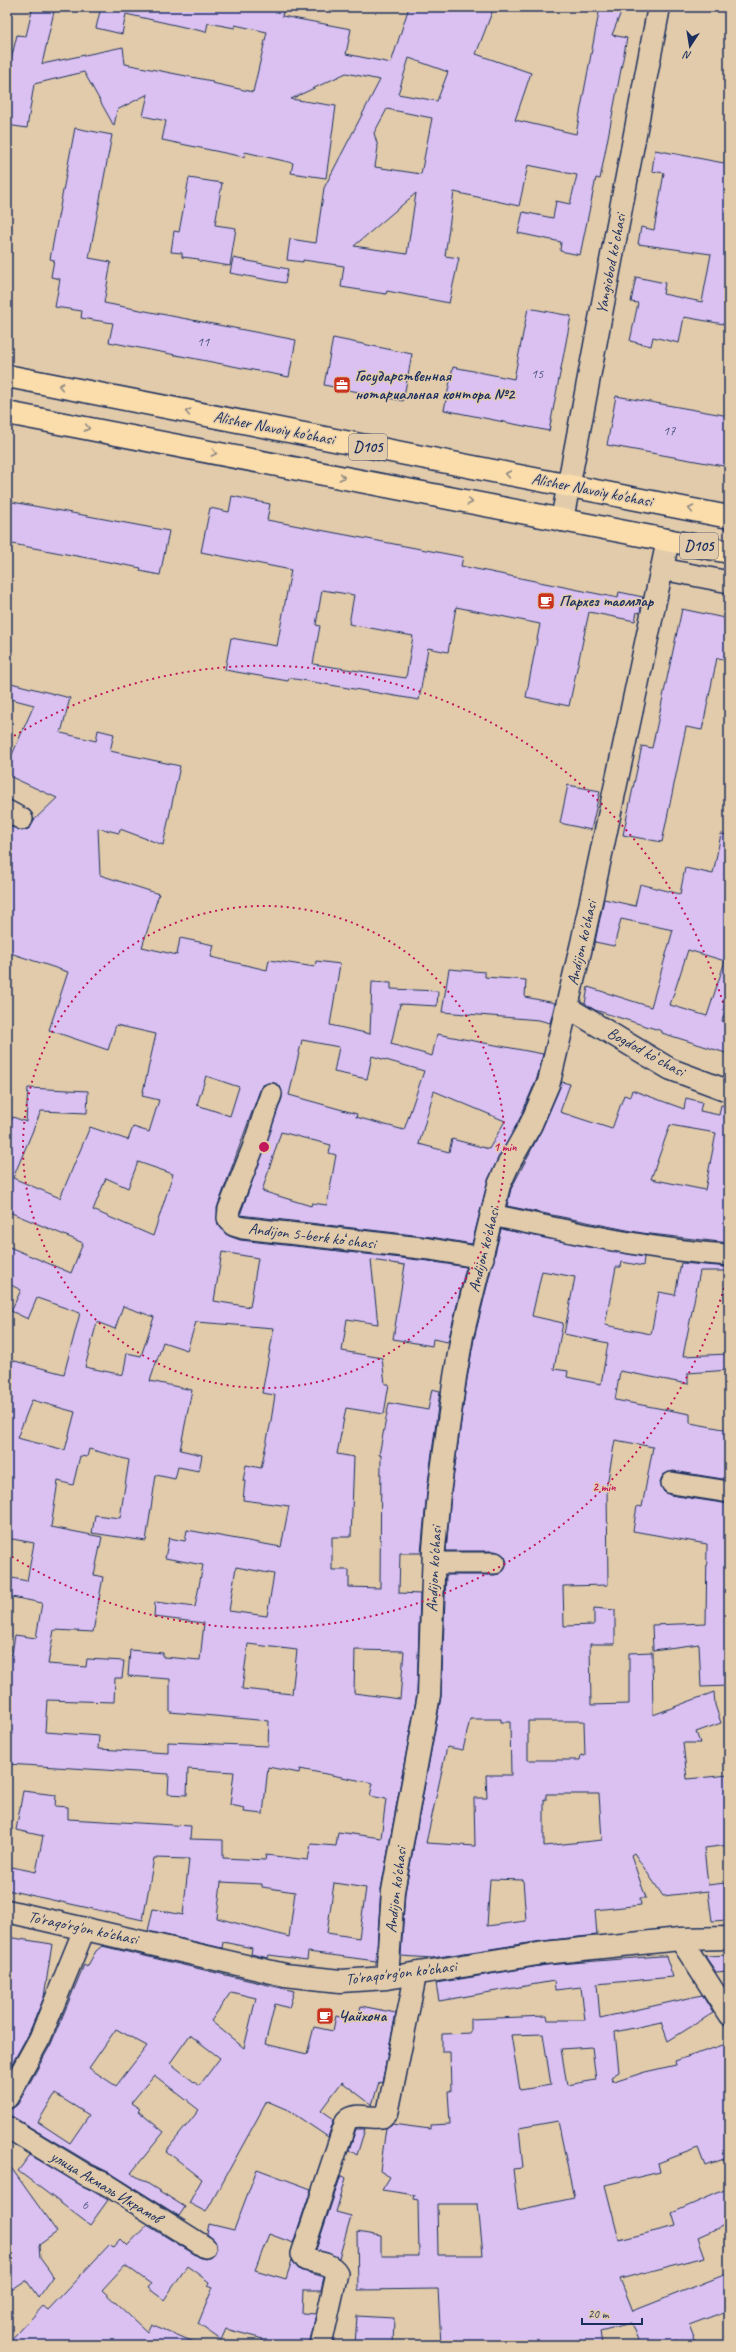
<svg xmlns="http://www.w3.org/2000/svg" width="736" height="2352" font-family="Caveat,sans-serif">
	<rect width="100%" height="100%" fill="#e2cbab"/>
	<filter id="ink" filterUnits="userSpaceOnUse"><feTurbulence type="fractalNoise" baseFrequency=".025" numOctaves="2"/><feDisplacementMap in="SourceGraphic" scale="8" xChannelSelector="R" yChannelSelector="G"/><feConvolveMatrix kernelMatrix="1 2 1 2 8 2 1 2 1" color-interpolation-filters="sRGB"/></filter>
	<g filter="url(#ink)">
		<path fill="#dac1f1" stroke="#1b2f5e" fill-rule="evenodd" d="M33 7H55L42 64 123 47 125 64 212 81V83L253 92 267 32 235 25V28L208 23 206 32 126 14 122 34 96 28 101 7H284L282 16 351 29 346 54 391 63 409 7H494L476 54 531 73 515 120 576 134 600 7H623L612 35 627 38 600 179 596 178 580 255 560 251 561 242 518 233 523 212 553 218 556 201 570 204 577 175 528 165 519 206 454 192 445 256 459 258 449 303 387 291 386 294 341 287 344 266 303 260V262L287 260 290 239 316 243 324 188 380 80 346 73 291 99 336 106 326 178 291 173 293 163 245 152 244 157 162 140 166 121 143 116 148 94 117 110 114 126 84 72 34 84 27 128 7 125V76L17 35 26 36ZM409 58 448 72 437 101 398 94ZM387 109 432 118 421 174 375 167 378 147 374 133ZM416 193 407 254 354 246Z
			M75 128 112 135 89 258 111 262 104 303 296 340 289 377 109 342 113 323 81 318 82 311 55 307 60 279 51 277 54 260 50 259Z
			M655 150 729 164V325L684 317 679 343 653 337 651 346 630 341 638 303 631 302 636 277 665 283 663 294 702 302 711 254 638 244 641 227 654 230 664 173 652 171Z
			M189 178 222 183 215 225 236 228 230 266 199 261V259L182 257V253L171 252 174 231 179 232Z
			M233 258 288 269 285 283 230 273Z
			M528 308 571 316 549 431 444 410 453 367 514 379Z
			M333 338 412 354 403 401 324 385Z
			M616 396 729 416V467L607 445Z
			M232 496 270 504 267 520 463 557 461 566 618 598 619 592 643 597 640 613 637 612 635 621 589 612 569 706 526 697 540 624 456 607 448 652 428 648 419 700 289 678 288 681 225 670 231 638 277 646 291 570 201 552 210 508 229 512ZM322 590 354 595 349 624 413 636 406 678 313 664 320 626 316 625Z
			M7 501 169 531 160 575 140 571 141 568 7 543Z
			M682 609 729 619V660L717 658 702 730 686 727 662 842 623 835 642 746 652 748Z
			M7 682 70 698 61 733 96 741 98 730 114 734 110 751 180 766 163 845 120 829 119 833 98 828 100 875 159 894 142 947 177 955 180 938 214 945 211 957 267 970 269 960 315 967 316 961 340 964 330 1025 370 1034 372 982 391 983V989L438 991 437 1006 400 1004 391 1044 432 1056 437 1034 543 1054 537 1078 520 1118 488 1180 472 1244 431 1237 240 1215 282 1098 280 1086 274 1083 263 1085 260 1090 217 1208 218 1225 229 1236 240 1240 428 1261 466 1267 448 1342 433 1339 432 1346 393 1339 405 1265 371 1260 378 1324 347 1319 342 1351 382 1358 385 1384H389L384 1414 346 1408 337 1454 354 1457 351 1537H332V1570H349V1587L380 1588 381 1455H379L389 1403 428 1410 432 1389 440 1391 427 1491 421 1553H400L399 1593 420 1594 417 1694 381 1889 376 1961 308 1952 307 1960 269 1955 268 1958 251 1954 252 1948 223 1942 222 1948 148 1931 153 1909 183 1915 189 1859 154 1858 143 1920 7 1890V1866L36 1872 43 1836 16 1830 23 1791 56 1795 55 1806 68 1807V1819L191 1826 190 1839 223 1840V1858L265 1860 266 1855 308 1860 311 1844 336 1846 338 1832 381 1838 386 1799 370 1796 373 1783 300 1769 299 1773 268 1767 263 1814 244 1812 245 1808 230 1805 234 1772 188 1769 187 1795 168 1794 169 1774 7 1764 9 1691 7 1690V1653L12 1654 15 1635 36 1638 42 1603 7 1596V1577L27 1581 34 1543 7 1538V1371L11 1360 64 1374 80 1313 37 1298 28 1319 11 1311 21 1290 7 1283V1246L71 1273 83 1243 7 1211V1131L13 1117 26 1122 28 1088 88 1091 87 1113 41 1111 13 1178 60 1198 90 1127 128 1140 133 1127 149 1132 159 1100 142 1096 156 1034 116 1025 108 1050 49 1030 68 972 7 952V825L22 831 28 829 34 820 57 798 7 775V766L34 705 7 698ZM302 1040 339 1047 334 1072 367 1079 372 1056 424 1071 404 1130 356 1117 357 1114 289 1095ZM206 1076 239 1087 230 1116 197 1105ZM434 1091 505 1121 489 1149 452 1139 449 1152 419 1144ZM281 1132 331 1145 329 1153 336 1155 327 1205 312 1203 311 1206 262 1191ZM138 1162 173 1174 153 1236 93 1210 106 1178 128 1188ZM222 1252 258 1258 250 1307 214 1301ZM123 1306 154 1317 141 1356 127 1353 123 1375 85 1367 97 1322 115 1329ZM196 1322 274 1328 262 1393 275 1395 271 1421 261 1468 246 1465 243 1481H245L243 1500 289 1506 281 1547 187 1530 185 1541 169 1538 165 1558 203 1565 195 1607 155 1602 154 1617 204 1623 200 1660 163 1657V1653L130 1650 128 1676 170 1679V1712L269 1721 268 1746 168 1742V1753L98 1749 99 1736 45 1732 47 1700 114 1702 115 1678H122L124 1661 87 1659 86 1667 48 1664 54 1630 93 1632 103 1577 94 1575 102 1537 51 1527 58 1481 73 1485 80 1456 87 1457 89 1449 129 1460 120 1518 95 1515 92 1533 146 1541 156 1475 175 1479 178 1467 199 1471 202 1455 180 1450 192 1390 150 1381 163 1342 187 1350ZM32 1400 75 1412 65 1450 17 1438ZM236 1567 274 1574 267 1616 229 1611ZM248 1644 297 1650 292 1694 242 1689ZM355 1650 404 1651 400 1699 354 1693ZM221 1882 262 1884V1887L295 1892 289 1937 217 1918ZM334 1883 366 1888 359 1938 327 1933Z
			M568 785 600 791 591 830 560 823Z
			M721 834 729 835V999L722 1021 729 1023V1054L662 1033V1031L595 1010 585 1004 588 987 651 1007 673 930 621 919 614 946 595 942 604 899 635 906 640 884 680 894 685 868 713 874ZM688 950 725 961 707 1016 670 1005Z
			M449 969 485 972V977L526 980 525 997 555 1003 550 1023 539 1020 442 1012Z
			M562 1082 570 1084 560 1112 612 1129 624 1095 630 1097 632 1090 684 1109 686 1098 702 1102 700 1111 719 1115 721 1105 729 1106V1243L642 1233 507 1206 511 1189 542 1129ZM670 1125 716 1133 705 1190 651 1179Z
			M501 1229 644 1257 643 1266 622 1262 621 1267H616L605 1325 651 1334 659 1292 675 1295 681 1263 729 1267V1271H700L683 1356 729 1354V1370L688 1373V1384L620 1371 615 1400 690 1414V1423L729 1430V1480L673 1471 663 1475 660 1482 664 1492 670 1495 729 1504V1686L701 1687 699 1644 653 1650 652 1625 706 1623 707 1544 633 1531 637 1506 642 1507 653 1447 615 1440 607 1485 608 1585 563 1586 564 1626 594 1625V1608L615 1610V1644H590L591 1705 629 1704V1653L652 1652 653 1715 714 1692 715 1705 721 1723 696 1732 700 1743H683L687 1779 729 1775V1845L704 1848 708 1885 725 1883 727 1900 729 1899V1920L712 1921 708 1891 663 1896 634 1853 631 1855 646 1898H640L641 1905 595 1910 597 1935 542 1941 432 1958 401 1956 405 1893 441 1697 446 1575H495L501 1573 507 1563 505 1557 495 1551H446L451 1494 467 1379 474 1339ZM542 1271 575 1277 564 1334 608 1343 601 1384 567 1377 568 1371 554 1369 563 1323 532 1316ZM470 1719H501V1722H510L511 1775H486L487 1798H474L475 1846 426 1843 447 1747 463 1750ZM528 1721H584L585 1756 581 1755 580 1760H528ZM546 1794H599L602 1840 544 1846V1800L546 1801ZM490 1879 523 1880 526 1921 487 1926Z
			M7 1937 52 1944 44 1997 29 2033 7 2073Z
			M102 1946 294 1991 289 2008 275 2004 265 2044 307 2054 314 2027 333 2031 336 2016 357 2021 361 2006 396 2013 382 2083 379 2082 372 2105 342 2082 321 2110 334 2119 328 2137 288 2110 267 2101 206 2212 189 2203 202 2179 166 2151 199 2110 154 2075 131 2103 140 2109 138 2111 164 2132 131 2173 185 2207 179 2216 112 2174 92 2164 13 2117 7 2115V2110L13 2108 18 2104 51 2044 84 1965 87 1967 96 1951ZM231 1992 256 1998 244 2048 211 2021ZM116 2029 147 2046 116 2086 89 2068ZM190 2035 220 2058 199 2086 170 2063ZM55 2094 89 2115 70 2143 38 2122Z
			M729 1955V1971L716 1972 705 1956Z
			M660 1956H666L673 1977 597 1984 600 2018 702 1995 713 2013 668 2041 661 2022 615 2032 619 2072 611 2077 614 2082 645 2072 676 2065 675 2061 729 2043V2157L705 2166 698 2148 658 2163 660 2172 605 2185 619 2240 676 2226 672 2213 729 2188V2223L698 2237 705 2257 620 2279 633 2311 729 2273V2310L689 2325 697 2345H678L677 2340 665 2345H640L631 2323 600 2331 602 2345H441L438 2289 358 2290 357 2232 381 2236V2256H419L418 2200 414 2199 415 2195 382 2190 390 2177 380 2171 386 2128 392 2124 430 2129V2125L450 2124 448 2091H451L450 2052H442V2034L471 2033V2019L547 2016 548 2020H585L581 1987 555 1990 554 1981 439 2001 436 1983 546 1965ZM543 2034 551 2085 520 2090 511 2035ZM592 2047 596 2080 567 2085 561 2049ZM558 2121 574 2198 518 2210 513 2169 523 2168 519 2128ZM437 2204H478L483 2255H438Z
			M356 2129H365L357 2155 349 2150Z
			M30 2155 108 2200 90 2225 18 2171Z
			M7 2162 57 2232 39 2245 40 2258 53 2276 38 2297 26 2280 7 2293Z
			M257 2169 311 2189 293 2243 269 2234 255 2270 286 2279 292 2260 300 2270 324 2277 321 2290H303L302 2313 316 2314 309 2345H275L262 2341 263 2339 226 2329 221 2340 198 2324 213 2287 208 2285 209 2282 187 2266 164 2300 148 2288 151 2284 125 2265 102 2290 147 2332 151 2324 201 2345H7L43 2306 48 2310 110 2244 113 2247 120 2239 127 2246 147 2225 199 2257 205 2259 211 2257 217 2247 215 2241 207 2234 209 2224 234 2230Z
			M341 2175 346 2178 336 2212 351 2216 339 2258 316 2250Z
			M357 2316 394 2318 393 2345H355Z"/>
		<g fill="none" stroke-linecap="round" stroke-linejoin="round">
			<defs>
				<path id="minor" d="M662 569 729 582
					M7 811 22 819
					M567 1007 670 1069 729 1091
					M271 1094 253 1148 229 1209 228 1218 233 1225 243 1228 430 1249 483 1258
					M492 1215C571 1232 649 1250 729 1255
					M672 1483 729 1492
					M434 1563H495
					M680 1939 729 2015
					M7 2098 40 2038 84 1930
					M7 2127 86 2175 106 2184 205 2247
					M321 2345 337 2273C332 2263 316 2262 306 2260L302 2254 346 2121C354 2112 371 2119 382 2117L388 2111 416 1973"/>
				<path id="tertiary" d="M562 520 659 7
					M7 1911 285 1975 340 1981 387 1978 544 1953 680 1939 729 1938
					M387 1978 393 1891 429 1695 434 1549 439 1493 455 1377 462 1336 499 1185 509 1163 531 1124 549 1082 582 943 668 540"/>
				<path id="primary" d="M7 376 729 517
					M7 413 729 552"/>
			</defs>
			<use href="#minor" stroke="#1b2f5e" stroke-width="24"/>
			<use href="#tertiary" stroke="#1b2f5e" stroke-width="25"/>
			<use href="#primary" stroke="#1b2f5e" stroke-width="25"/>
			<use href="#minor" stroke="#e2cbab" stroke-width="21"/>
			<use href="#tertiary" stroke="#e2cbab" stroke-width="22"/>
			<use href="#primary" stroke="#fbddab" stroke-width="22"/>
		</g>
		<defs><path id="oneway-chevron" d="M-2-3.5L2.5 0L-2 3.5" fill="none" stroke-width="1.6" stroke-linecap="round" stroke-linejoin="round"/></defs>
		<g stroke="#8b8684">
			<use href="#oneway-chevron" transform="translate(61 386) rotate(-169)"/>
			<use href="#oneway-chevron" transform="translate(188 412) rotate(-169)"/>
			<use href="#oneway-chevron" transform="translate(87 428) rotate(11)"/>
			<use href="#oneway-chevron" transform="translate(214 453) rotate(11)"/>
			<use href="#oneway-chevron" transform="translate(508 474) rotate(-169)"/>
			<use href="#oneway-chevron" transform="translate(342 477) rotate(11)"/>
			<use href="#oneway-chevron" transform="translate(470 502) rotate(11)"/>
			<use href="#oneway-chevron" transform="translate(691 509) rotate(-169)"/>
		</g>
	</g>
	<g fill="none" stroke="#c2185b" stroke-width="2" stroke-dasharray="2 4">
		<circle cx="264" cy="1147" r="241"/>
		<path d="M729 1271A481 481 0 0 1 9 1555M9 739A481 481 0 0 1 729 1023"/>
	</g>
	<defs>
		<symbol id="office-square" viewBox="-11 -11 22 22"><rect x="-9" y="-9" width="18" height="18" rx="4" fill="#c8321e" stroke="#e2cbab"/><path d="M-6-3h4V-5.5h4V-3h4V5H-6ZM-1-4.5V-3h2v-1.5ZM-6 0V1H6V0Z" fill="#fff"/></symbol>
		<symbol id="cafe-square" viewBox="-11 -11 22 22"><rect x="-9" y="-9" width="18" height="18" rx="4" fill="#c8321e" stroke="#e2cbab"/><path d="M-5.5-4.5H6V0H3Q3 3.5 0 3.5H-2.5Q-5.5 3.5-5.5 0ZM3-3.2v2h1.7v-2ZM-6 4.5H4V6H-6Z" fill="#fff"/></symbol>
	</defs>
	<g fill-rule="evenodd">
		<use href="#office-square" x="332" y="375" width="20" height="20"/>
		<use href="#cafe-square" x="536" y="591" width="20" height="20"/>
		<use href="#cafe-square" x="315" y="2006" width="20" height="20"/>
	</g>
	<g text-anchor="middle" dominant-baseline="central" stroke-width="3" stroke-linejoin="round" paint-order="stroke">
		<g font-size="14" fill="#4b5483">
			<text x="203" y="341">11</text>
			<text x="537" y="373">15</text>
			<text x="669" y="430">17</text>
			<text x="85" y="2204">6</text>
		</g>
		<g fill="#e2cbab" stroke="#575e75" stroke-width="1">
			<rect x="349" y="434" width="38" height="26" rx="3"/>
			<rect x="680" y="533" width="38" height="26" rx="3"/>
		</g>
		<g font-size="15" font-weight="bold" fill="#1b2f5e">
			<text x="368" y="447">D105</text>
			<text x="699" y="546">D105</text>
		</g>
		<g font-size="16" fill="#1b2f5e" stroke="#e2cbab">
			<text transform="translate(611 264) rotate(-79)">Yangiobod koʻchasi</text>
			<text transform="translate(274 428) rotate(11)">Alisher Navoiy ko'chasi</text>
			<text transform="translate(592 490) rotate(11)">Alisher Navoiy ko'chasi</text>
			<text transform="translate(582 943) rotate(-77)">Andijon ko'chasi</text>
			<text transform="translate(646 1052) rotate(29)">Bogdod koʻchasi</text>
			<text transform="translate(312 1236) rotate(7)">Аndijon 5-berk koʻchasi</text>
			<text transform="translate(484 1250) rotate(-76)">Andijon ko'chasi</text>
			<text transform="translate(434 1569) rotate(-87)">Andijon ko'chasi</text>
			<text transform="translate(396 1890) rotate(-83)">Andijon ko'chasi</text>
			<text transform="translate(83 1928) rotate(12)">To'raqo'rg'on ko'chasi</text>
			<text transform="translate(401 1973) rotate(-7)">To'raqo'rg'on ko'chasi</text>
			<text transform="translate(106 2187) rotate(31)">улица Акмаль Икрамов</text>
		</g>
		<g font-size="16" font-weight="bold" fill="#1b2f5e" stroke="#e2cbab" text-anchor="start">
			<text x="355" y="376">Государственная<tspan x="355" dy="18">нотариальная контора №2</tspan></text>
			<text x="559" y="601">Пархез таомлар</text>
			<text x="338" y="2016">Чайхона</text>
		</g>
	</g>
	<circle cx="264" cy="1147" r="6" fill="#c2185b" stroke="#e2cbab" stroke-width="2"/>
	<g font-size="12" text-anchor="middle" font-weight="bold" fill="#c2185b" stroke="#e2cbab" stroke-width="3" stroke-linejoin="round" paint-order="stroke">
		<text x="505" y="1151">1 min</text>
		<text x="604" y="1491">2 min</text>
	</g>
	<rect width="736" height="2352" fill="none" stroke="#e2cbab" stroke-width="24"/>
	<rect x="12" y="12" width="712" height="2328" fill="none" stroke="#1b2f5e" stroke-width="1.5" filter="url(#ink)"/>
	<g transform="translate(690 46) rotate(192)" stroke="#e2cbab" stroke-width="3" paint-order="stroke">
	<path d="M0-3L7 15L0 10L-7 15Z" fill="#1b2f5e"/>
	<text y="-6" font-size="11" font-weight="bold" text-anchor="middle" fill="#1b2f5e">N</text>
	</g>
	<path d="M582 2318v6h60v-6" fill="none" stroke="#1b2f5e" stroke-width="2"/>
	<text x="588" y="2318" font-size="12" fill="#1b2f5e" stroke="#e2cbab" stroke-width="3" paint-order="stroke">20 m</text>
</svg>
